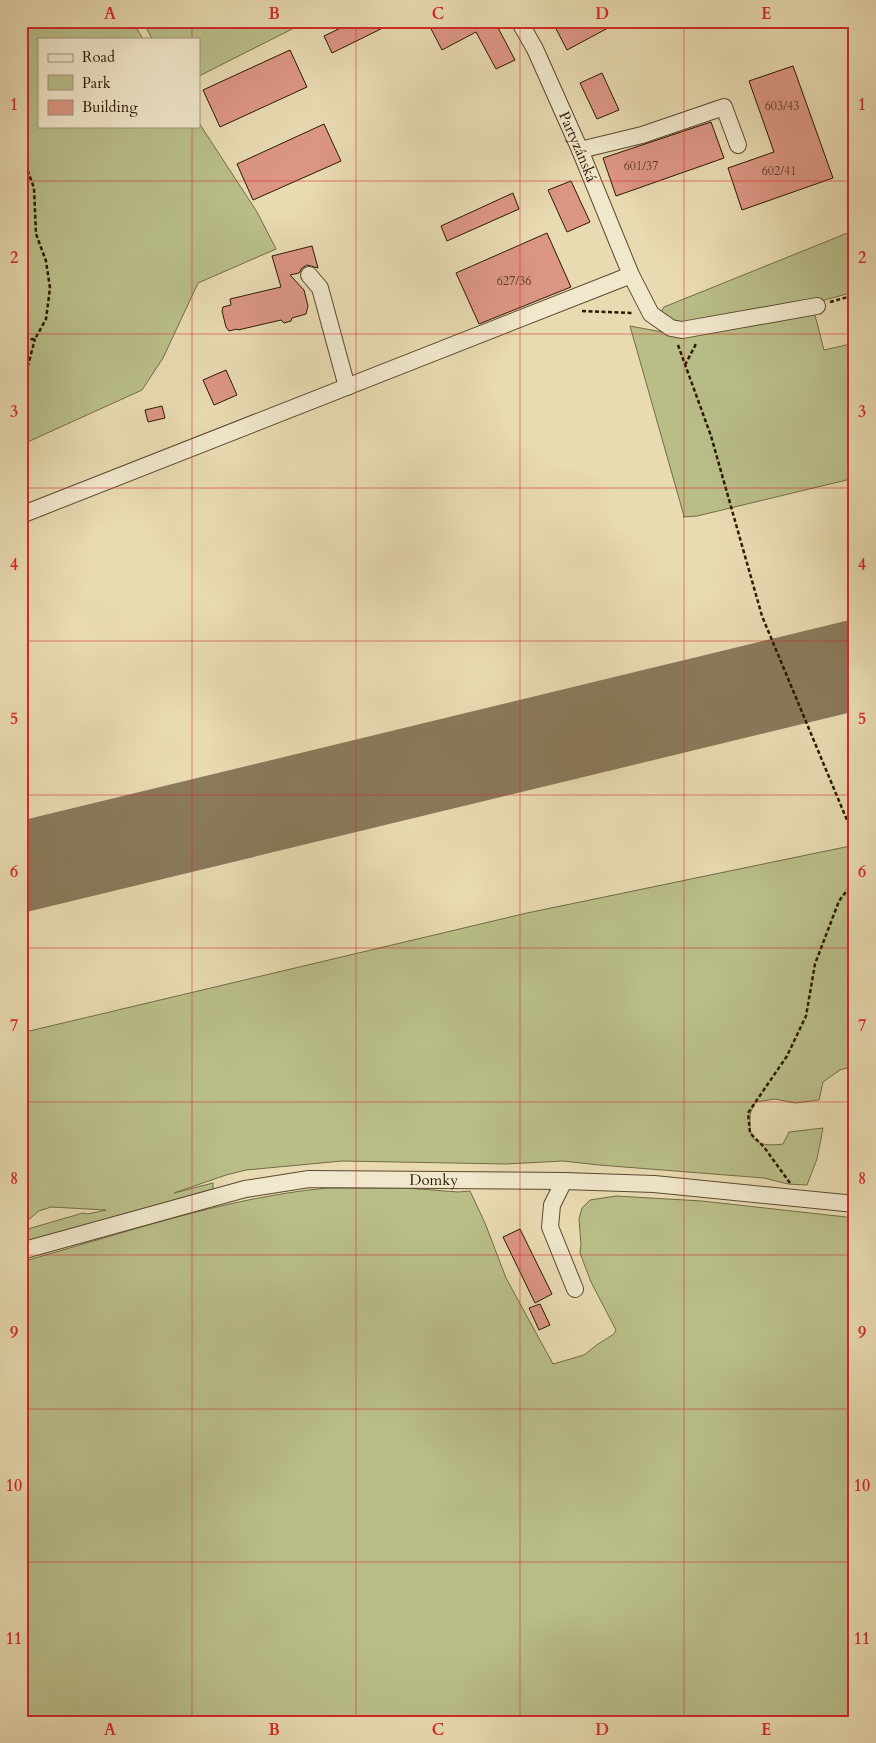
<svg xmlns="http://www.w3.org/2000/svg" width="876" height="1743" font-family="Cardo,serif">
	<rect width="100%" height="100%" fill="#e8dab1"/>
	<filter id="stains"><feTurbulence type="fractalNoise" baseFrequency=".004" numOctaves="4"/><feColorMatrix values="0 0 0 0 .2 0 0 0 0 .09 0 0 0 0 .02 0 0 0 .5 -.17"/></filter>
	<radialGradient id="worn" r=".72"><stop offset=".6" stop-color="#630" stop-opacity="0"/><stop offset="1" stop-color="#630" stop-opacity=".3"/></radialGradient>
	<path fill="#b9be89" stroke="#726b46" d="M21 21H132L143 39H39V126H199V123L257 212 276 249 198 283 163 358 142 390 21 445Z
		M143 21H308L199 76V39H152Z
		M855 230 854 292 803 306 691 325 663 317 662 310 664 307Z
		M815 315 824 350 855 343V478L697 516 683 517 684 516 630 326 662 332 686 334Z
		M855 845V1076L853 1071 847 1068 840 1070 823 1082 819 1100 795 1103 775 1099 756 1102C750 1112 750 1112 750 1124 749 1146 767 1146 783 1144L789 1132 823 1128 817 1159 807 1185 788 1184 764 1178 599 1165 563 1161 506 1164 342 1161 246 1170 226 1175 174 1193 213 1183V1189L21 1243V1231L83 1213 88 1214 106 1210 51 1207 39 1211 21 1226V1033L527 913Z
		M327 1188H407L458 1192 470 1191 485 1223 506 1278 553 1364 584 1355 598 1344 614 1334 616 1330 591 1282 580 1253 581 1244 579 1219 582 1208 590 1200 616 1196 702 1201 855 1218V1722H21V1262C122 1234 222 1198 327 1188Z"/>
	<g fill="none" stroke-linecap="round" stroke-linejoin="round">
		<path stroke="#8a795a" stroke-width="90" d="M21 867 855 665"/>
	</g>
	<path fill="#dc9684" stroke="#2c1802" d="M355 21H397L332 53 324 36Z
		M427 21H497L495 22 515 60 496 69 476 32 442 50Z
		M552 21H621L567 50Z
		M290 50 307 87 220 127 203 90Z
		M793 66 833 178 742 210 728 168 774 152 749 81Z
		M602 73 619 110 597 119 580 83Z
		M711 122 724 158 616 196 603 158Z
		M324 124 341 161 253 200 237 164Z
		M571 181 590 222 567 232 548 190Z
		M513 193 519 209 447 241 441 226Z
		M547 233 571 287 479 324 456 273Z
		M312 246 318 268 307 265 302 268 299 273 290 275 304 290 308 306 306 314 292 318 291 321 284 323 281 320 238 330 237 329 229 331 226 327 222 311 223 307 231 305 230 299 281 287 272 256Z
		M226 370 237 395 214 405 203 380Z
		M162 406 165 418 148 422 145 410Z
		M520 1229 552 1294 535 1303 503 1237Z
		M540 1304 550 1325 539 1330 529 1308Z"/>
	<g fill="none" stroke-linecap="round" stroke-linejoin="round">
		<defs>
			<g id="minor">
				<path id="s1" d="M519 21 535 49 580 150 631 275 651 314 671 328 682 330 817 306"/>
				<path d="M580 150 642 135 724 107 738 145"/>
				<path d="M309 275 320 288 347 387"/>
				<path d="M21 515 631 275"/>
				<path d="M564 1181 552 1205 550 1227 575 1289"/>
				<path id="s2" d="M21 1251 245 1189 309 1179 564 1181 654 1184 855 1204"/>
			</g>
		</defs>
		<use href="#minor" stroke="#5b482e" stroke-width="18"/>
		<path stroke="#2c1802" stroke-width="2.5" stroke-dasharray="4 2.5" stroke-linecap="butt" d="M21 152 34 188 36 234 46 261 50 288 46 319 35 339 21 340
			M830 302 855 295
			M582 311 634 313
			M678 345 711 436 762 616 852 832 855 831
			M685 365 697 342
			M21 392 35 339
			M21 492 24 500
			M852 832 855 840
			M790 1183 764 1147 750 1133 748 1113 787 1056 806 1016 815 964 839 901 855 880"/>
		<use href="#minor" stroke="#f0e7cc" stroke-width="16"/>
	</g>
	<path fill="none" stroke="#d62828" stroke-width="1" stroke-opacity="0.55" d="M192 21V39M356 21V1722M520 21V1722M684 21V1722M192 126V1722M21 181H855M21 334H855M21 488H855M21 641H855M21 795H855M21 948H855M21 1102H855M21 1255H855M21 1409H855M21 1562H855"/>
	<g text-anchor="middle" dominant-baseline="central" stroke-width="4" stroke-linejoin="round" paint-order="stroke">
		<g font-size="12" fill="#583822">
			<text x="782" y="106">603/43</text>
			<text x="641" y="166">601/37</text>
			<text x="779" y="171">602/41</text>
			<text x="514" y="281">627/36</text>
		</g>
		<g font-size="15" fill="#2c1802" stroke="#f0e7cc">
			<text stroke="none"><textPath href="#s1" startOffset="139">Partyzánská</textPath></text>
			<text stroke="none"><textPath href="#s2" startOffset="422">Domky</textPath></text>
		</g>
	</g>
	<rect width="876" height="1743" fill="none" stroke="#e8dab1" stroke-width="55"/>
	<rect x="38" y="38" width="162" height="90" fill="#f0e7cc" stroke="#a2947b"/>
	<rect x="48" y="54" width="25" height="8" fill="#f0e7cc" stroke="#a2947b"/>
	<text x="82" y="62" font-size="15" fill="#2c1802">Road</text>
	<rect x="48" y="75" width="25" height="15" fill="#b9be89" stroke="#a2947b"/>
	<text x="82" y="88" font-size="15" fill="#2c1802">Park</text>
	<rect x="48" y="100" width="25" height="15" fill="#dc9684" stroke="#a2947b"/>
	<text x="82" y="112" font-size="15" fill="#2c1802">Building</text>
	<rect x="28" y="28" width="820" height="1688" fill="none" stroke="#d62828" stroke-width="2"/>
	<g font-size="16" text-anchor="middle" font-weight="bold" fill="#d62828">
		<text x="110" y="19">A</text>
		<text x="274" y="19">B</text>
		<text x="438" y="19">C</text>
		<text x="602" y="19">D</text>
		<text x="766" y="19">E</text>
		<text x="14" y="110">1</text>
		<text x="862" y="110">1</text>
		<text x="14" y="263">2</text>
		<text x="862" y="263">2</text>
		<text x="14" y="417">3</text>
		<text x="862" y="417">3</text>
		<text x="14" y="570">4</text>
		<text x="862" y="570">4</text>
		<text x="14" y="724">5</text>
		<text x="862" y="724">5</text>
		<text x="14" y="877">6</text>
		<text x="862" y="877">6</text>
		<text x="14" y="1031">7</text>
		<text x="862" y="1031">7</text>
		<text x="14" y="1184">8</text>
		<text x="862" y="1184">8</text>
		<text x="14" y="1338">9</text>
		<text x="862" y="1338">9</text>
		<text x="14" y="1491">10</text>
		<text x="862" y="1491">10</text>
		<text x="14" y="1644">11</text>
		<text x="862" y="1644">11</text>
		<text x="110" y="1735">A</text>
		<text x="274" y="1735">B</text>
		<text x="438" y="1735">C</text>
		<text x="602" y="1735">D</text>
		<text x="766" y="1735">E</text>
	</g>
	<rect width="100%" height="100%" filter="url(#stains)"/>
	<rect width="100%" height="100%" fill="url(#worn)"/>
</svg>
